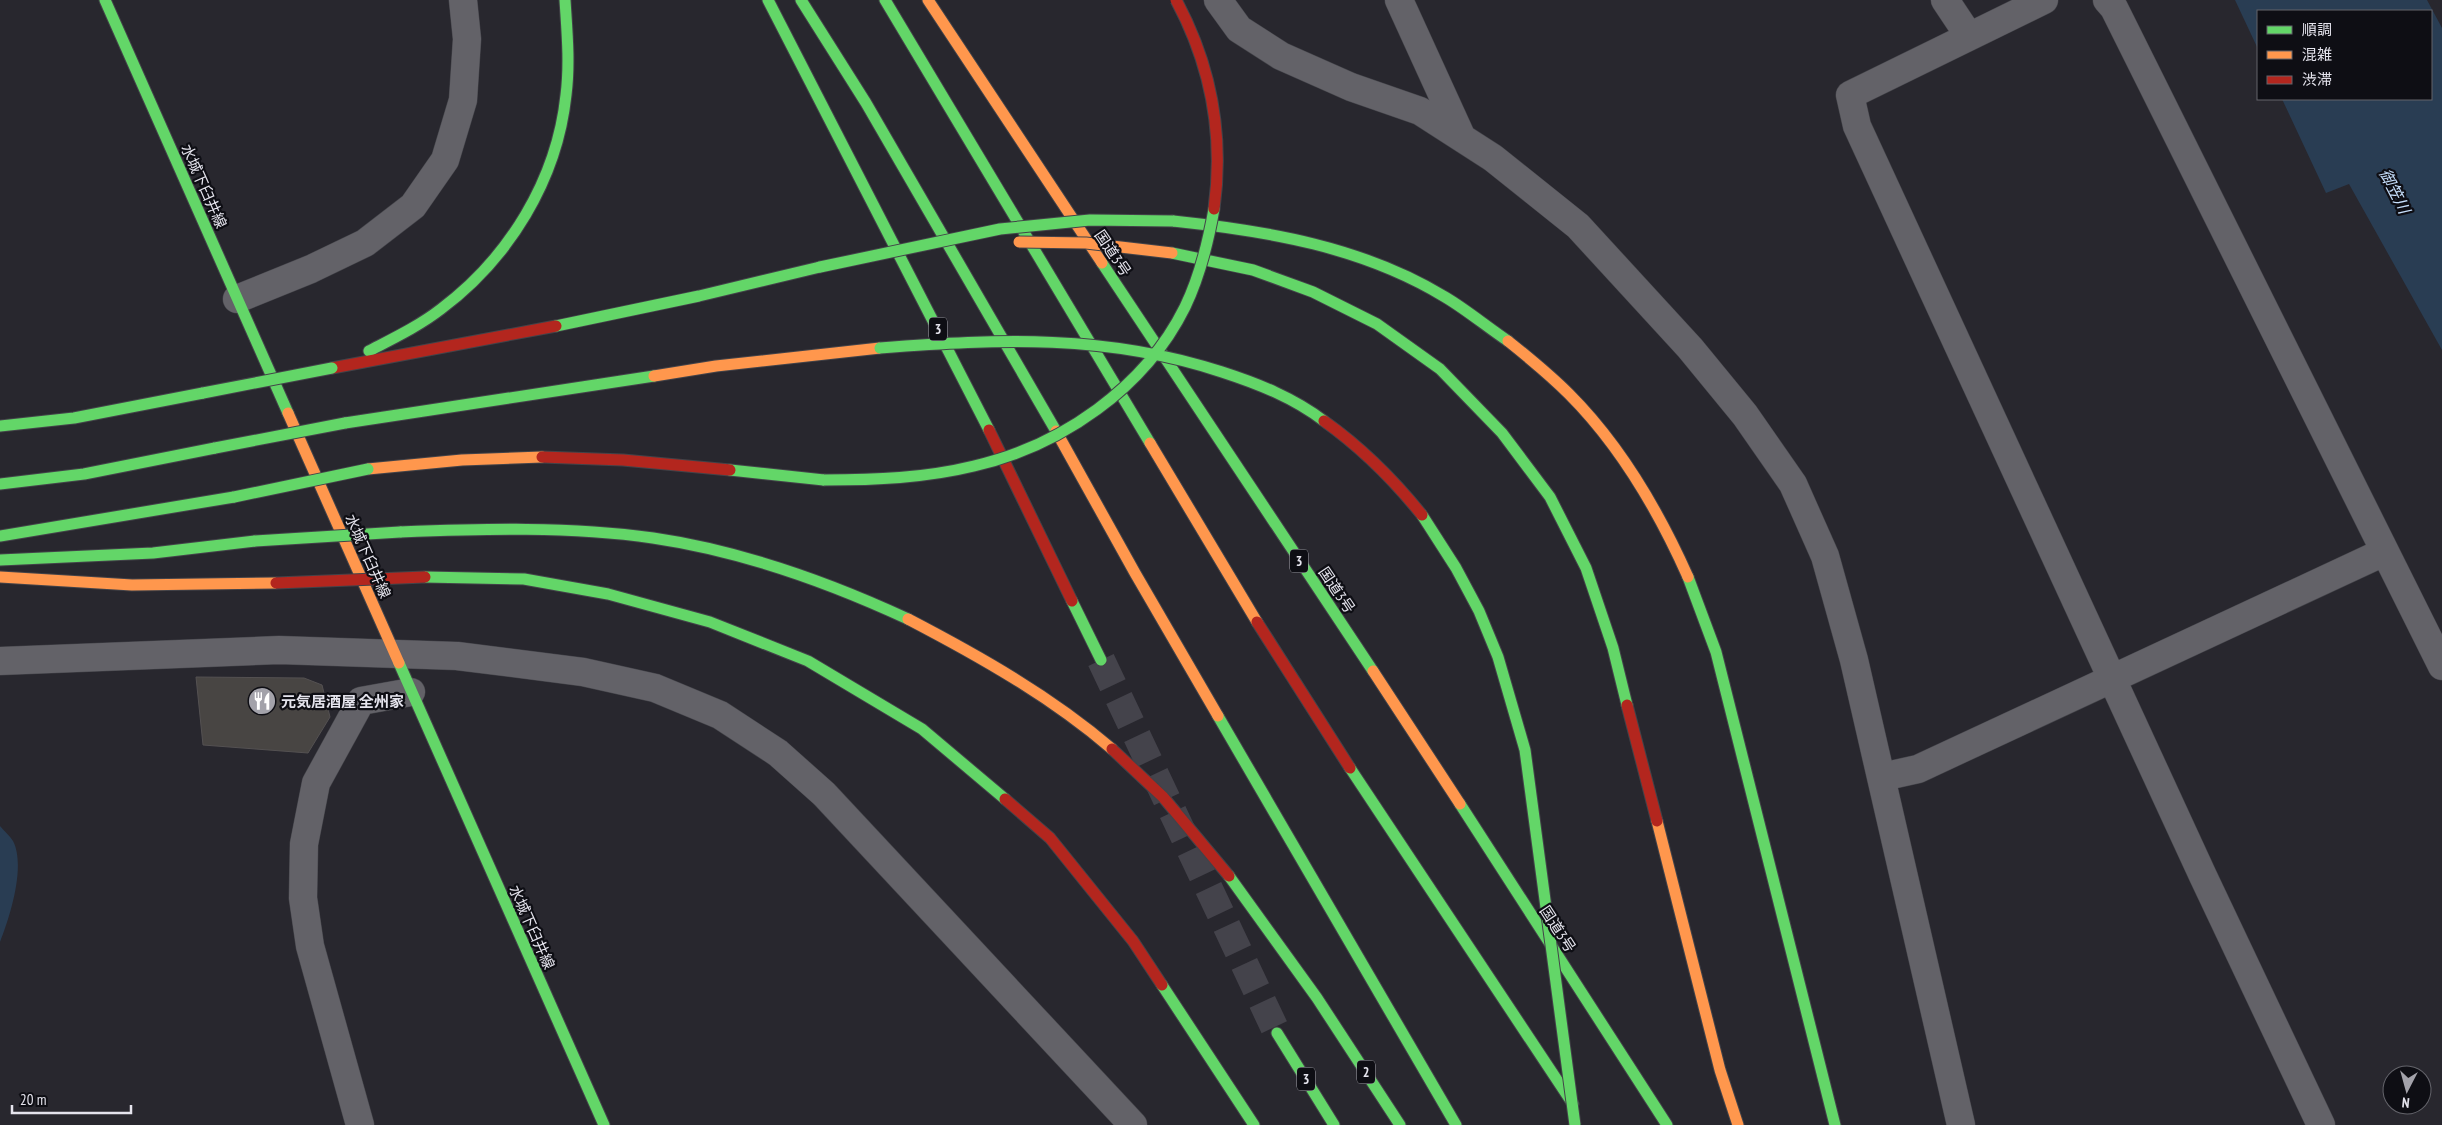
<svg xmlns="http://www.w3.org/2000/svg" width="2442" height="1125" font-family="'PT Sans Narrow','Noto Sans JP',sans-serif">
	<rect width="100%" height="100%" fill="#28272e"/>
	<path fill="#293d53" d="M2235 0H2427L2442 28V350L2349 184 2326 193 2282 99H2431V11H2258V49Z
		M0 826C4 831 10 836 13 841 26 866 10 917 0 942Z"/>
	<path fill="#484543" stroke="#545152" d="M196 677 304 678 322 685 330 717 308 753 203 745Z"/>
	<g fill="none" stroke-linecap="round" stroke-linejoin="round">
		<path stroke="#44434b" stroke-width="28" stroke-dasharray="28 14" stroke-linecap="butt" d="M1101 660 1277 1033"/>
		<defs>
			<path id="street" d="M1218 0 1239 29 1281 56 1351 87 1420 111 1493 158 1578 226 1690 348 1745 415 1793 484 1825 556 1854 660 1961 1125
				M1399 0 1462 138
				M1945 0 1969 36
				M2044 0 1850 95 1857 126 2203 876 2321 1125
				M2107 0 2114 8 2442 666
				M237 299 311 269 365 243 413 206 445 160 463 100 467 39 463 0
				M0 661 279 650 457 656 583 672 655 688 720 715 778 753 824 794 1133 1125
				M1882 777 1918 769 2384 552
				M360 1125 310 946 303 898 304 844 316 783 361 701 411 692"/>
			<path id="fast" d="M105 0 288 413
				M768 0 989 430
				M801 0 866 103 1056 431
				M885 0 1150 443
				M1173 221C1268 231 1363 247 1445 297 1467 310 1487 327 1508 341
				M1172 253 1253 270 1313 292 1377 324 1440 369 1502 433 1550 497 1586 568 1613 648 1627 705
				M1102 263 1373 671
				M556 326 699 296 820 267
				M369 351C394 338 419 326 441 309 509 258 557 180 566 95 570 63 567 32 565 0
				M345 423 654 376
				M0 426 74 418 203 393
				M730 470 824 480
				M0 484 84 474 215 448
				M400 532C484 529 569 526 653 538 742 551 826 581 908 619
				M0 536 234 497
				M0 560 153 553 255 541
				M425 577 524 579 608 594 710 622 808 661 922 729 1005 799
				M1688 577 1716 652 1835 1125
				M1072 601 1101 660
				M399 663 604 1125
				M1218 716 1456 1125
				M1350 768 1573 1104
				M1460 804 1667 1125
				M1229 876 1317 998 1400 1125
				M1162 985 1254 1125
				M1277 1033 1334 1125"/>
			<path id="slow" d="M928 0 1102 263
				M1508 341C1528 357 1550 375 1569 394 1619 444 1659 512 1688 577
				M654 376 716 366 880 348
				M288 413 399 663
				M1056 431 1135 573 1218 716
				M1150 443 1257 622
				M368 469 462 460 542 457
				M0 577 132 585 276 583
				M908 619C979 656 1050 696 1112 749
				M1373 671 1460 804
				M1657 821 1720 1070 1738 1125"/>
			<path id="jam" d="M332 368 556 326
				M989 430 1072 601
				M542 457 623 460 730 470
				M1257 622 1350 768
				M1627 705 1657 821
				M1112 749 1163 797 1229 876
				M1005 799 1050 838 1133 941 1162 985"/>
		</defs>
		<use href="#street" stroke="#434349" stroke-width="29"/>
		<use href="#fast" stroke="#434349" stroke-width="13"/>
		<use href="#slow" stroke="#434349" stroke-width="13"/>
		<use href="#jam" stroke="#434349" stroke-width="13"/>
		<use href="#street" stroke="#636268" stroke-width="28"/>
		<use href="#fast" stroke="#63d668" stroke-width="11"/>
		<use href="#slow" stroke="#ff974d" stroke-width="11"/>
		<use href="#jam" stroke="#b3261e" stroke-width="11"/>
		<defs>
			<path id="fast-bridge" d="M820 267 1000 229 1090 220 1173 221
				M880 348C1000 339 1106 334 1222 372 1259 384 1294 398 1324 421
				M203 393 332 368
				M215 448 345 423
				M824 480C875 480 925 478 974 466 1061 446 1145 388 1185 307 1200 276 1208 243 1214 209
				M234 497 368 469
				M1422 515 1456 568 1479 611 1498 657 1525 750 1575 1125
				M255 541 400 532"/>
			<path id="slow-bridge" d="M1019 242 1086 243 1172 253"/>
			<path id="jam-bridge" d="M1176 0C1211 65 1224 136 1214 209
				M1324 421C1362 448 1393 479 1422 515
				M276 583 425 577"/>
		</defs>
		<use href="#fast-bridge" stroke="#434349" stroke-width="13" stroke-linecap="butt"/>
		<use href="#slow-bridge" stroke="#434349" stroke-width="13" stroke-linecap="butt"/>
		<use href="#jam-bridge" stroke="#434349" stroke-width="13" stroke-linecap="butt"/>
		<use href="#fast-bridge" stroke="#63d668" stroke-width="11"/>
		<use href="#slow-bridge" stroke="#ff974d" stroke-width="11"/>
		<use href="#jam-bridge" stroke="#b3261e" stroke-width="11"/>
	</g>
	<defs>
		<symbol id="restaurant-disc" viewBox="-11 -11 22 22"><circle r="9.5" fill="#a3a2aa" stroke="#0e0e14"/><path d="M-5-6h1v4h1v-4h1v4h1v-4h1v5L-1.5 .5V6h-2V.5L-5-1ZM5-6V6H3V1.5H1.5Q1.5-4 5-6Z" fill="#fff"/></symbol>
	</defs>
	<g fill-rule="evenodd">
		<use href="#restaurant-disc" x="246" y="685" width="32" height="32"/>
	</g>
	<g text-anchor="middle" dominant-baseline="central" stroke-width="4.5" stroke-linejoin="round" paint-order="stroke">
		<g fill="#0e0e14" stroke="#a4a4ac" stroke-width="1">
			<rect x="929" y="317.5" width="18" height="23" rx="4"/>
			<rect x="1290" y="549.5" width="18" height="23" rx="4"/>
			<rect x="1357" y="1060.5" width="18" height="23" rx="4"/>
			<rect x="1297" y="1067.5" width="18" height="23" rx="4"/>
		</g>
		<g font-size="14" font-weight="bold" fill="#e5e4ed">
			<text x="938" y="329">3</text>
			<text x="1299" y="561">3</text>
			<text x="1366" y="1072">2</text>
			<text x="1306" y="1079">3</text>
		</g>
		<g font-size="15" fill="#e5e4ed" stroke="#0e0e14">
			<text transform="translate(204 186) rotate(66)">水城下臼井線</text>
			<text transform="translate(1113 253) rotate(56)">国道3号</text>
			<text transform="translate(368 556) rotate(66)">水城下臼井線</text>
			<text transform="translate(1337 590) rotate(56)">国道3号</text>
			<text transform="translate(532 927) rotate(66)">水城下臼井線</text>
			<text transform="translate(1558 929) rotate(57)">国道3号</text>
		</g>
		<g font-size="15" font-weight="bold" fill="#e5e4ed" stroke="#0e0e14" text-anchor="start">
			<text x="281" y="701">元気居酒屋 全州家</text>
		</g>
		<g font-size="16" font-style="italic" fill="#c7e0fd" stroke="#0e0e14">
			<text transform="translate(2395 191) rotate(63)">御笠川</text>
		</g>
	</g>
	<rect x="2257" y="10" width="175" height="90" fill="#0e0e14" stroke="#64646b"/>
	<rect x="2267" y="26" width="25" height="8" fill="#63d668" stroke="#64646b"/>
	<text x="2302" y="35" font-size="15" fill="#e5e4ed">順調</text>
	<rect x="2267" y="51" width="25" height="8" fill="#ff974d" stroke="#64646b"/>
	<text x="2302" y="60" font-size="15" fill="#e5e4ed">混雑</text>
	<rect x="2267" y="76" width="25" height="8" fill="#b3261e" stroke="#64646b"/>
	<text x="2302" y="85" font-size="15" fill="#e5e4ed">渋滞</text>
	<g transform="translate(2407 1090) rotate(186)"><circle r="24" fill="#0e0e14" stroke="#64646b"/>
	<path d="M0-4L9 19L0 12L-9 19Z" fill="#a3a2aa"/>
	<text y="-8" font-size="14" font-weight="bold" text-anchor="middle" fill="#e5e4ed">N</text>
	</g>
	<path d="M12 1105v8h119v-8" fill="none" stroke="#e5e4ed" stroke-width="2.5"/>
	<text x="20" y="1105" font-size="15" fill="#e5e4ed" stroke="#0e0e14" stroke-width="4" paint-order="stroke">20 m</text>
</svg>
